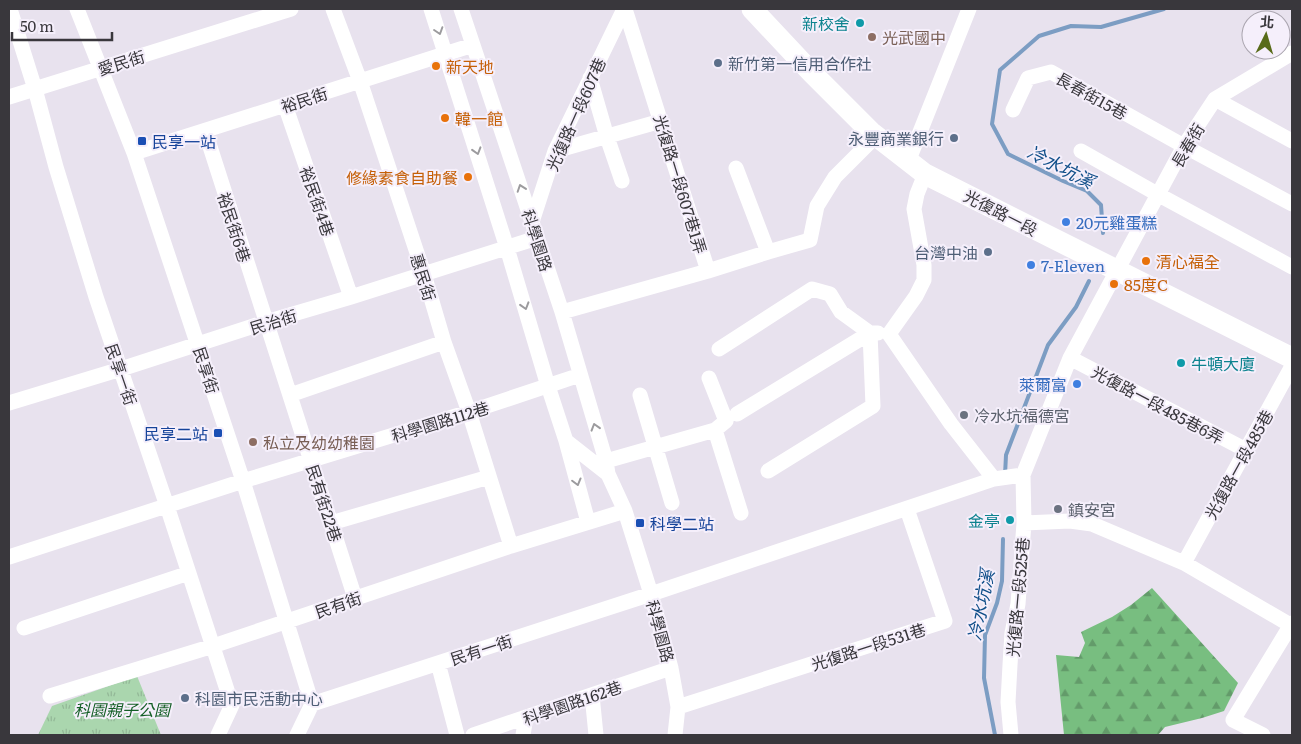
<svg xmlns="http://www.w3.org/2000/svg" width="1301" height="744" font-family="Literata,'Noto Sans TC',serif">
	<defs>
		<pattern id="forest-firs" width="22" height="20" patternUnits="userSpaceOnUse" patternTransform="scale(1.25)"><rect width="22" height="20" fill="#78be80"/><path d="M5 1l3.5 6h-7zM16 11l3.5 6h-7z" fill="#639b6a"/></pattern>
		<pattern id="park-tufts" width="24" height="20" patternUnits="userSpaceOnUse" patternTransform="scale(1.25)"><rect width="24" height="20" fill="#aad6ae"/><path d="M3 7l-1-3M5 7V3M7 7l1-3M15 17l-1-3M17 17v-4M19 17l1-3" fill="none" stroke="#93b897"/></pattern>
	</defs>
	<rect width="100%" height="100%" fill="#e8e2ee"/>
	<path fill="url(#forest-firs)" d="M1152 588 1238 683 1224 711 1202 718 1165 727 1158 735H1064L1056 655 1079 657 1085 643 1081 632 1112 617 1131 605Z"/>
	<path fill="url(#park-tufts)" d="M137 676 161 735H38L52 706Z"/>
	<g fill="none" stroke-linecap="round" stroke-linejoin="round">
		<path stroke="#7c9dc3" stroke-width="4" d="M1103 233 1101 205 1087 191 1063 181 1008 154 992 124 1000 70 1039 36 1071 26 1101 27 1164 9
			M1005 475 1006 455 1048 345 1076 307 1089 281
			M995 735 984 678 985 635 997 603 1002 581 1003 539"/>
		<path stroke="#fff" stroke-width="15" d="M10 9 35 89 56 167 96 297 167 506 232 705 218 735
			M77 9 134 153 243 481 312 704 297 735
			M333 9 360 81 424 274 444 342 469 412 511 546
			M431 9 507 248 548 386 566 441 608 474
			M461 9 562 312 606 461 608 474 625 511 651 594 671 668 678 707 675 735
			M625 9 708 271 768 252 736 168
			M590 78 607 137 622 181
			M9 97 291 9
			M1215 99 1292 141
			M285 105 351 297
			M1013 110 1028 78 1051 72 1184 146 1292 204
			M205 131 355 598
			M555 151 661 121
			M1081 151 1159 195 1292 267
			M134 153 473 45
			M908 162 969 9
			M532 222 555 151 624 9
			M768 252 810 240 817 206 835 177 876 136
			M562 312 708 271
			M889 334 951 424 994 479
			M889 334 916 296 924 280V265L914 209 917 194 925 174
			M719 349 812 289 830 294 841 312 870 333 873 406 768 471
			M1070 358 1246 450
			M290 395 444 342
			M640 395 672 503
			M9 403 121 369 266 322 351 297 537 238
			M737 414 870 333H878
			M715 430 741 513
			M566 441 588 522
			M606 461 715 430 726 421 709 378
			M331 523 489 477
			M1024 523 1070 521 1092 524 1184 563 1292 626
			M9 557 243 481 469 412 580 375
			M1184 563 1292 366
			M24 628 189 573
			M438 663 457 735
			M592 695 596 735
			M50 696 213 646 511 546 625 511
			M312 704 651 594 994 479 1023 475
			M678 707 945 621 907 509
			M1233 720 1292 623
			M1233 720 1263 735
			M473 735 671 668
			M523 735 526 717
			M1011 735 1008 702 1010 665 1012 633 1018 604 1024 523 1023 475 1070 358 1184 146 1215 99 1292 53"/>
		<path stroke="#fff" stroke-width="21" d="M752 9 812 73 871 132 925 174 1292 358"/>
	</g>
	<defs><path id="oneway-chevron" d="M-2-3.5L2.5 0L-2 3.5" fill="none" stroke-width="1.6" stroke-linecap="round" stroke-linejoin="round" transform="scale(1.25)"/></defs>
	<g stroke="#9c9b9e">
		<use href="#oneway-chevron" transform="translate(439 31) rotate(72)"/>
		<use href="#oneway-chevron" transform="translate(477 151) rotate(73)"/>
		<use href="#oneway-chevron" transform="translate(521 188) rotate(-109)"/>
		<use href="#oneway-chevron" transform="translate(525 306) rotate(73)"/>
		<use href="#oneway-chevron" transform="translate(595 427) rotate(-107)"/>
		<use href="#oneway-chevron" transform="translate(577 482) rotate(75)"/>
	</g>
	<g fill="#0f9aa8" stroke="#f5effb" stroke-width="2">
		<circle cx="860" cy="23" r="5"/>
		<circle cx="1181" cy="363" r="5"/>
		<circle cx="1010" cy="520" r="5"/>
	</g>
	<g fill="#8d6e63" stroke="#f5effb" stroke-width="2">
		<circle cx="872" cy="37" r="5"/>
		<circle cx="253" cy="442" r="5"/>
	</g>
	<g fill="#5c6f8a" stroke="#f5effb" stroke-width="2">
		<circle cx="718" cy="63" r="5"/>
		<circle cx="954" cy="138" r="5"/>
		<circle cx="988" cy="252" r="5"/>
		<circle cx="185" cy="698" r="5"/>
	</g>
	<g fill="#e8710a" stroke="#f5effb" stroke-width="2">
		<circle cx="436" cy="66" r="5"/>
		<circle cx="445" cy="118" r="5"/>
		<circle cx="468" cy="177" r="5"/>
		<circle cx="1146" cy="261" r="5"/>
		<circle cx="1114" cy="284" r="5"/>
	</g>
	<g fill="#1a4fb4" stroke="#f5effb" stroke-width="2">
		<rect x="137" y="136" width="10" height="10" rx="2.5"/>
		<rect x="213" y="428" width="10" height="10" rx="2.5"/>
		<rect x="635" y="518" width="10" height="10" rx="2.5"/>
	</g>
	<g fill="#3f7fe0" stroke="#f5effb" stroke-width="2">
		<circle cx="1066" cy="222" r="5"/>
		<circle cx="1031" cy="265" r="5"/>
		<circle cx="1077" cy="384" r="5"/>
	</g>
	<g fill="#6b7280" stroke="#f5effb" stroke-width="2">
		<circle cx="964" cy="415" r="5"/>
		<circle cx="1058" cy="509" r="5"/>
	</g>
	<g text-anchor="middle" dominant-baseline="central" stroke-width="4" stroke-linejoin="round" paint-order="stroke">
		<g font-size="16" fill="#0d838f" stroke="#f5effb" text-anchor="end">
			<text x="850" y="23">新校舍</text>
			<text x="1191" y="363" text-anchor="start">牛頓大廈</text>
			<text x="1000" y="520">金亭</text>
		</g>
		<g font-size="16" fill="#785e54" stroke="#f5effb" text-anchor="start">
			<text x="882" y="37">光武國中</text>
			<text x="263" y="442">私立及幼幼稚園</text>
		</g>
		<g font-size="16" fill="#39373c" stroke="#f5effb">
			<text transform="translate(121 62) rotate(-17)">愛民街</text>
			<text transform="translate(1092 95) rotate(29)">長春街15巷</text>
			<text transform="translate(304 99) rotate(-18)">裕民街</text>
			<text transform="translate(575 114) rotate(-66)">光復路一段607巷</text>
			<text transform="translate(1187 145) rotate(-59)">長春街</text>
			<text transform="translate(681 184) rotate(73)">光復路一段607巷1弄</text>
			<text transform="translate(318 201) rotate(71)">裕民街4巷</text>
			<text transform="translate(1001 212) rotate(27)">光復路一段</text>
			<text transform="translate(235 227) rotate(72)">裕民街6巷</text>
			<text transform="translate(538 240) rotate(72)">科學園路</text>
			<text transform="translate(424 277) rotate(73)">惠民街</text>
			<text transform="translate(273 321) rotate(-17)">民治街</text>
			<text transform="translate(207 370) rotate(72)">民享街</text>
			<text transform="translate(122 374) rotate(71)">民享一街</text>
			<text transform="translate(1158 404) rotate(28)">光復路一段485巷6弄</text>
			<text transform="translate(440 421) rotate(-17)">科學園路112巷</text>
			<text transform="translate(1238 464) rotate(-61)">光復路一段485巷</text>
			<text transform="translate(325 503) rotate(72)">民有街22巷</text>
			<text transform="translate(1017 597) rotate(-85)">光復路一段525巷</text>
			<text transform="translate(338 604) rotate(-19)">民有街</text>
			<text transform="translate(661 631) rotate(75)">科學園路</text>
			<text transform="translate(868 646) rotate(-18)">光復路一段531巷</text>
			<text transform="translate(481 649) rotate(-18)">民有一街</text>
			<text transform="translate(572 702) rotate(-19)">科學園路162巷</text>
		</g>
		<g font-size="16" fill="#4e5e75" stroke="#f5effb" text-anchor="start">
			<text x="728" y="63">新竹第一信用合作社</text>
			<text x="944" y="138" text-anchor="end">永豐商業銀行</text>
			<text x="978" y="252" text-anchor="end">台灣中油</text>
			<text x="195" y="698">科園市民活動中心</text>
		</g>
		<g font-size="16" fill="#c56008" stroke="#f5effb" text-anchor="start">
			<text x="446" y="66">新天地</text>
			<text x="455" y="118">韓一館</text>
			<text x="458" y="177" text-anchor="end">修緣素食自助餐</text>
			<text x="1156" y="261">清心福全</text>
			<text x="1124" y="284">85度C</text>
		</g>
		<g font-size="16" fill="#164399" stroke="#f5effb" text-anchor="start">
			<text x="152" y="141">民享一站</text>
			<text x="208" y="433" text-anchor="end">民享二站</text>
			<text x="650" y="523">科學二站</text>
		</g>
		<g font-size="16" fill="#366cbe" stroke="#f5effb" text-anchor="start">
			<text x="1076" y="222">20元雞蛋糕</text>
			<text x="1041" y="265">7-Eleven</text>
			<text x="1067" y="384" text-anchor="end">萊爾富</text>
		</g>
		<g font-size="16" fill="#5b616d" stroke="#f5effb" text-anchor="start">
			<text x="974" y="415">冷水坑福德宮</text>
			<text x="1068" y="509">鎮安宮</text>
		</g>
		<g font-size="16" font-style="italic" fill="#145f26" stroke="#f5effb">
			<text x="122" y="709">科園親子公園</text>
		</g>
		<g font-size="18" font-style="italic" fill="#104f89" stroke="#f5effb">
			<text transform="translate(1061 166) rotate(27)">冷水坑溪</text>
			<text transform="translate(980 605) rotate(-79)">冷水坑溪</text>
		</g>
	</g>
	<rect width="1301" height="744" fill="none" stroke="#39373c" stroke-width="20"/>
	<g transform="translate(1266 35) rotate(5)"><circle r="24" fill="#f5effb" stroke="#aaa5af"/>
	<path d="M0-4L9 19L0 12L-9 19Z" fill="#586b19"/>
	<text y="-8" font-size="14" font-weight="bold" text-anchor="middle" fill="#39373c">北</text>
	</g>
	<path d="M12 32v8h100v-8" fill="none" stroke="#39373c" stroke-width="2.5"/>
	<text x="20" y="32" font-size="15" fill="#39373c" stroke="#f5effb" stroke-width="4" paint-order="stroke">50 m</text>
</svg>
